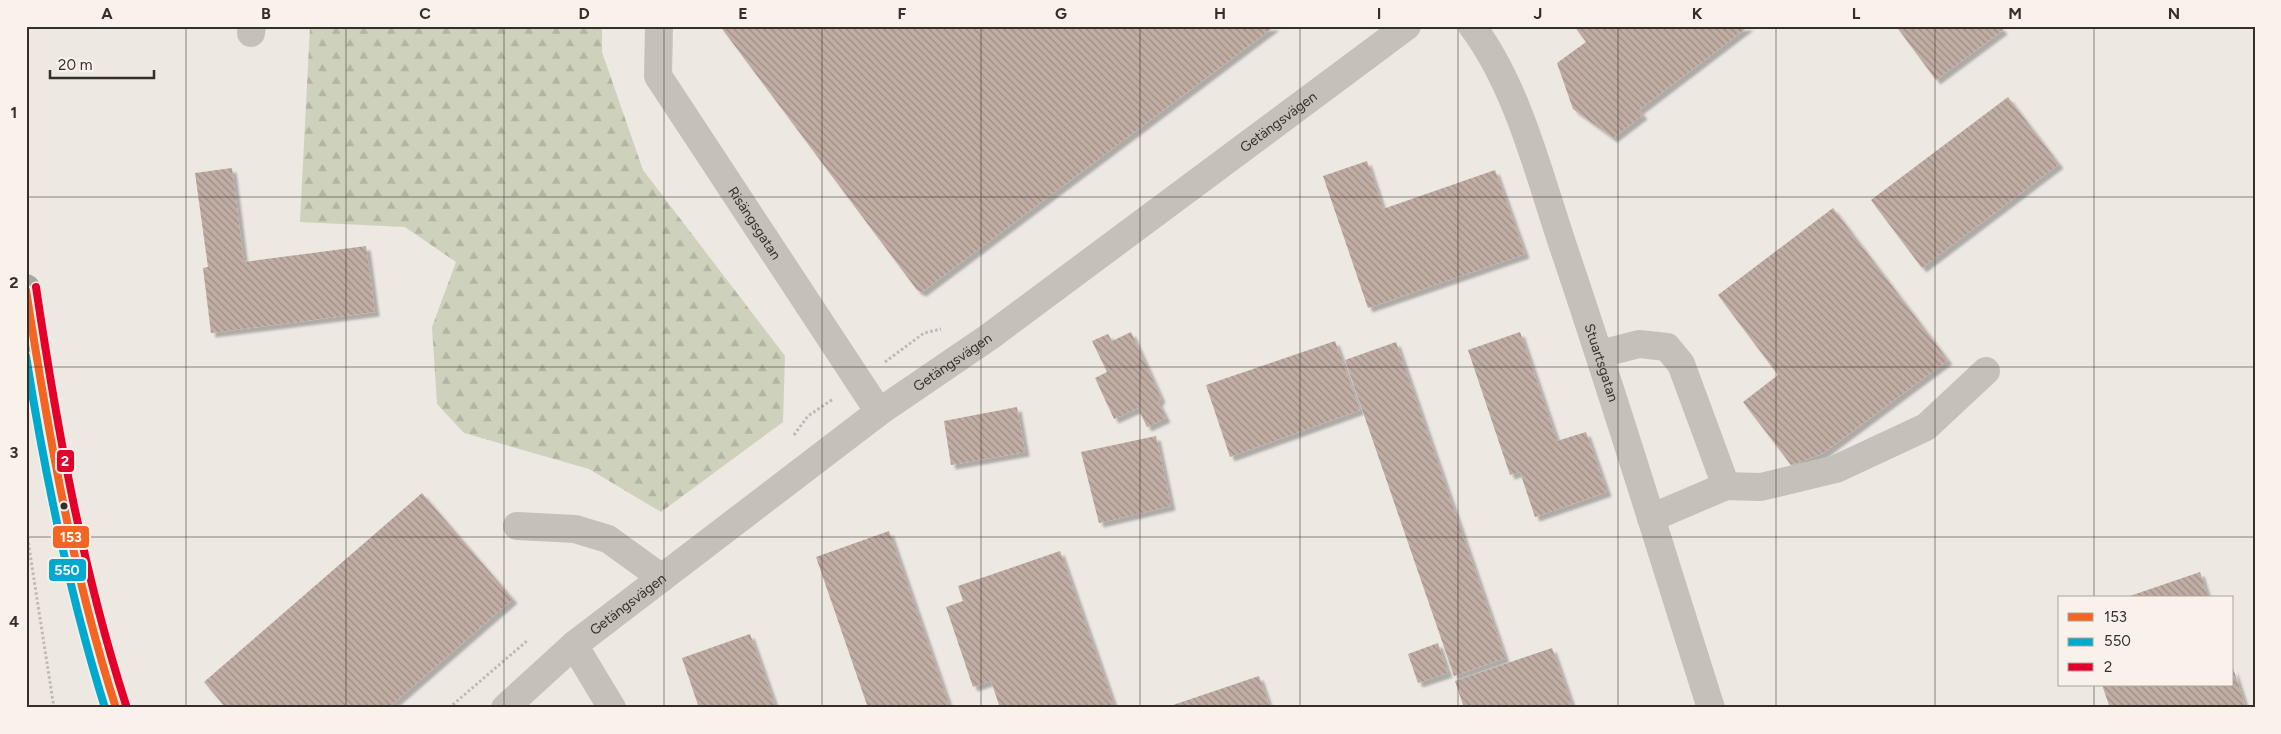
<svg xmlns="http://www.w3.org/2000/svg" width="2281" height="734" font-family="Figtree,sans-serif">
	<defs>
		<pattern id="forest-firs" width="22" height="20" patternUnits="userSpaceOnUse" patternTransform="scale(1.25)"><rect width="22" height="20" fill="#ced2bd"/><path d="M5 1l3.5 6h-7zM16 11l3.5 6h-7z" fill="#b2b5a2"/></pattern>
		<pattern id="building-back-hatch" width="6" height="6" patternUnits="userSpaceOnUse" patternTransform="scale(1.25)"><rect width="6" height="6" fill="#c0ada4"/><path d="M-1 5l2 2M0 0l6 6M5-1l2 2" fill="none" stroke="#9d8d86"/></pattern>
		<filter id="shadow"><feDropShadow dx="4.5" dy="4.5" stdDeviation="1" flood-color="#0004"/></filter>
	</defs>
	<rect width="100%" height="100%" fill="#ede8e2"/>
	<path fill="url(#forest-firs)" d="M310 26H602V52L643 170 785 356 783 422 661 512 589 469 464 433 437 404 432 327 456 262 405 227 300 222Z"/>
	<path fill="url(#building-back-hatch)" filter="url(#shadow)" d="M720 26H1275L922 292 917 290Z
		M1574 26H1749L1639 110 1643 115 1613 138 1573 109 1557 63 1586 42Z
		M1896 26H2000L2003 30 1936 80Z
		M2008 97 2059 164 1922 268 1871 200Z
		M1367 161 1383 209 1495 170 1525 254 1368 308 1323 176Z
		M232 168 244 262 366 246 375 312 211 333 203 268 208 267 195 173Z
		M1833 208 1948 360 1822 454 1791 465 1743 402 1778 375 1718 295Z
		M1131 332 1161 398 1158 402 1166 418 1147 427 1138 408 1114 419 1095 378 1107 372 1092 341 1108 334 1112 341Z
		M1520 332 1557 441 1586 432 1607 492 1535 517 1520 472 1510 475 1468 350Z
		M1335 341 1360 410 1230 457 1206 385Z
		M1396 342 1505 658 1454 676 1345 360Z
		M1017 407 1025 452 951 465 944 421Z
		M1156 436 1171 506 1099 523 1081 452Z
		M422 493 513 599 388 708H226L204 682Z
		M889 531 950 708H868L816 557Z
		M1060 551 1115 708H1000L991 681 973 687 946 607 963 601 958 586Z
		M2200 572 2208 598H2127V597Z
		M750 634 776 708H699L682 658Z
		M1438 643 1448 673 1418 683 1408 654Z
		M1552 648 1573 708H1464L1455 681Z
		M2233 668 2246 708H2110L2102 685H2232Z
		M1259 676 1270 708H1167V707Z"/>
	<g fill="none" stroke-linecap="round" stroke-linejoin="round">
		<path stroke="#bfb9b4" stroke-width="3" stroke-dasharray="2.5 2.5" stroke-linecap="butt" d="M885 362 924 333 941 329
			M794 435 808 416 833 399
			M26 528 54 708
			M449 708 528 640"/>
		<g stroke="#c6c0bb" stroke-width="28">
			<path id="s1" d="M659 26 658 76 879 412"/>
			<path id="s2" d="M1472 26C1518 87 1539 175 1563 246 1615 399 1662 554 1711 708"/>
			<path d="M251 33 252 26"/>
			<path d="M1600 354 1639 344 1667 347 1681 364 1726 486 1651 518"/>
			<path d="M1726 486 1761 487 1836 469 1926 427 1986 371"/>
			<path d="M517 526 575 529 608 539 662 578"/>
			<path d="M574 645 612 708"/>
			<path id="s3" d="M505 708 574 645 879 412 989 337 1407 26"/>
		</g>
		<path stroke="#aba5a0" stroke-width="28" d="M26 288C47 429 70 573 116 708"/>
		<defs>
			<path id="bus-1" d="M26 290C48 431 72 571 116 708"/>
			<path id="bus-2" d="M26 356C45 475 69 593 105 708"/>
			<path id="bus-3" d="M36 287C57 428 82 568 126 705"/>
		</defs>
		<use href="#bus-1" stroke="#f9f2ea" stroke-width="11"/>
		<use href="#bus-2" stroke="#f9f2ea" stroke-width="11"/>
		<use href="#bus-3" stroke="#f9f2ea" stroke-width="11"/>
		<use href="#bus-1" stroke="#f26522" stroke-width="8"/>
		<use href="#bus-2" stroke="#00a9ce" stroke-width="8"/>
		<use href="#bus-3" stroke="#e4002b" stroke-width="8"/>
	</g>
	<path fill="none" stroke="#372e29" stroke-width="1" stroke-opacity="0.55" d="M186 26V708M346 26V708M504 26V708M664 26V708M822 26V708M981 26V708M1140 26V708M1300 26V708M1458 26V708M1618 26V708M1776 26V708M1935 26V708M2094 26V598M26 197H2255M26 367H2255M26 537H2255M2094 685V708"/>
	<circle fill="#372e29" stroke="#f9f2ea" stroke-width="2" cx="64" cy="506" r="4.5"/>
	<g text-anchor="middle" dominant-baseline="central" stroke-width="4" stroke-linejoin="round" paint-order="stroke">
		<g font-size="14" fill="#372e29" stroke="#f9f2ea">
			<text stroke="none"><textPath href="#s3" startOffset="971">Getängsvägen</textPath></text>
			<text stroke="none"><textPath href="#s1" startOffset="226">Risängsgatan</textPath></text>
			<text stroke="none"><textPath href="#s3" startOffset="566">Getängsvägen</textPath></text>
			<text stroke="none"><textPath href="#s2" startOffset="362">Stuartsgatan</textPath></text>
			<text stroke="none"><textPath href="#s3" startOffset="161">Getängsvägen</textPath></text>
		</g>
	</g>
	<g stroke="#f9f2ea" stroke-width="2">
		<rect x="56" y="449" width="19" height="24" rx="5" fill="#e4002b"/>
		<rect x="52" y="525" width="38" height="24" rx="5" fill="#f26522"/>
		<rect x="48" y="558" width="39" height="24" rx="5" fill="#00a9ce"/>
	</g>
	<g font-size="14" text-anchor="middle" font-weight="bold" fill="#fff">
		<text x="65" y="466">2</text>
		<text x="71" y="542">153</text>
		<text x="67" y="575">550</text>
	</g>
	<rect width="2281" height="734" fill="none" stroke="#f9f2ea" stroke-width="55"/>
	<rect x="2058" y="596" width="175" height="90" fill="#f9f2ea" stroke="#aba49d"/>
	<rect x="2068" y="613" width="25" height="8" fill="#f26522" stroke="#aba49d"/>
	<text x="2104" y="622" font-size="15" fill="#372e29">153</text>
	<rect x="2068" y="638" width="25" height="8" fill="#00a9ce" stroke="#aba49d"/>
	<text x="2104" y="646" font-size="15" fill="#372e29">550</text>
	<rect x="2068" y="663" width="25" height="8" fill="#e4002b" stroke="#aba49d"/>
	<text x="2104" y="672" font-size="15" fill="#372e29">2</text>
	<path d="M50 70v8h104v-8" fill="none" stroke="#372e29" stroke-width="2.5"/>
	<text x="58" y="70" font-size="15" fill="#372e29" stroke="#f9f2ea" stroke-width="4" paint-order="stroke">20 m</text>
	<rect x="28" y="28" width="2226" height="678" fill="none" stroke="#372e29" stroke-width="2"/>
	<g font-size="16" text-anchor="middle" font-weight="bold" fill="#372e29">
		<text x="107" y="19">A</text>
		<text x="266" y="19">B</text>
		<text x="425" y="19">C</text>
		<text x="584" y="19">D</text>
		<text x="743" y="19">E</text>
		<text x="902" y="19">F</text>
		<text x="1061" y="19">G</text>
		<text x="1220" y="19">H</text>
		<text x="1379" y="19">I</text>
		<text x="1538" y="19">J</text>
		<text x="1697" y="19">K</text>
		<text x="1856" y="19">L</text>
		<text x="2015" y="19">M</text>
		<text x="2174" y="19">N</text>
		<text x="14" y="118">1</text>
		<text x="14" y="288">2</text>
		<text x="14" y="458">3</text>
		<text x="14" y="627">4</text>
	</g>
</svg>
